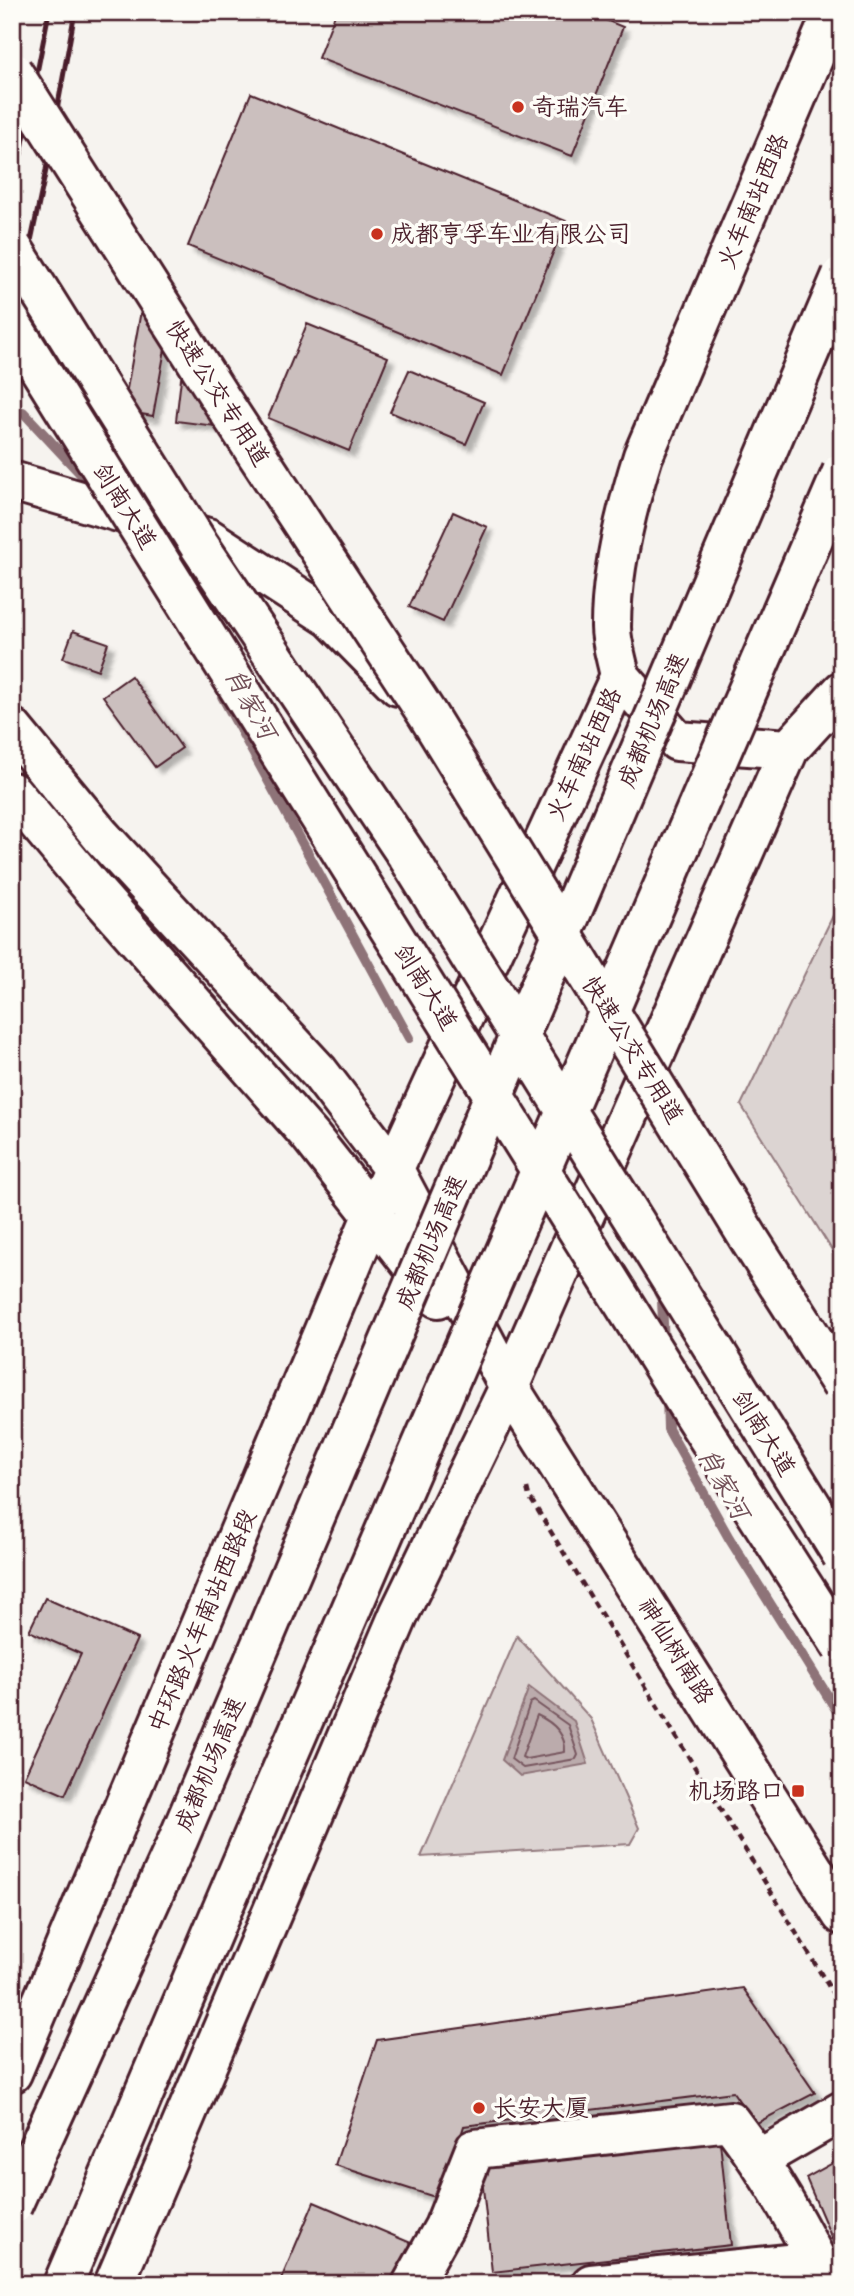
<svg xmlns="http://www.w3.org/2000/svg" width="854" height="2296" font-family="Sriracha,'LXGW WenKai TC',sans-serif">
	<defs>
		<filter id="shadow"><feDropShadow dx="6" dy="6" stdDeviation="2" flood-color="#0004"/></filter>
	</defs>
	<rect width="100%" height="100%" fill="#f6f3ef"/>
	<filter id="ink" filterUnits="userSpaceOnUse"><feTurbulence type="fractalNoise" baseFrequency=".0143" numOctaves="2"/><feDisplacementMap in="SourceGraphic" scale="14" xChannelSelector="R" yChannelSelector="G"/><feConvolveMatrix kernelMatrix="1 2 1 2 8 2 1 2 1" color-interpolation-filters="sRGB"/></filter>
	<g filter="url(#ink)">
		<path fill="#dcd4d2" stroke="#937a7e" stroke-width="2" d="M842 897V1266L741 1105Z
			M517 1636 591 1719 639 1828 630 1844 421 1857Z"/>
		<path fill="#bbabac" stroke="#8e7378" stroke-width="2" d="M529 1687 574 1721 588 1764 520 1776 502 1760Z"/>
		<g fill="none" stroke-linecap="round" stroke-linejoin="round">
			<path stroke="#77575f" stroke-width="2" d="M534 1701 568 1725 578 1755 576 1759 523 1768 511 1759 530 1703Z
				M537 1715C552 1722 566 1734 565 1752L526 1759 522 1757Z"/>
			<path stroke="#8e7378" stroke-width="10" d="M23 412 93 487
				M222 696 409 1038
				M658 1292 662 1300 664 1345
				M667 1396 668 1429 729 1538 842 1719"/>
		</g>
		<path fill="#cbbfbe" stroke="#4a1f2b" stroke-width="2" filter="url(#shadow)" d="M336 12H586L623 27 572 156 318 58Z
			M251 93 566 221 503 375 188 246Z
			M142 305 172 310 153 416 123 411Z
			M307 324 388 357 349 451 268 418Z
			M183 362 221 366 215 426 176 421Z
			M409 370 484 402 466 444 390 412Z
			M453 512 487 527 443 622 409 607Z
			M73 631 108 643 98 670 63 658Z
			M131 676 182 748 155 767 103 696Z
			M45 1598 137 1639 65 1795 24 1777 81 1654 29 1631Z
			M743 1988 815 2093 755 2124 733 2092 464 2126 441 2199 335 2165 377 2040Z
			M720 2142 731 2245 492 2272 481 2169Z
			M842 2158V2262L806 2178Z
			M314 2202 411 2243 393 2284H279Z"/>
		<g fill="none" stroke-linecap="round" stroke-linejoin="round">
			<defs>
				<path id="minor" d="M12 481 208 538 331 618 398 686
					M759 2159 842 2111
					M412 2284 444 2227 475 2149 730 2121C769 2172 800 2226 828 2284
					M591 2284 817 2261"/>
				<path id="major" d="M620 676 677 741 789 749
					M12 728 101 836 319 1072 394 1170 509 1387 842 1915
					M12 792 93 889 311 1137 438 1298
					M12 2073 372 1216 620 676C617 660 611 643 611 627 611 570 626 510 643 456L833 12
					M114 2284 400 1612 509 1387 789 749 842 691"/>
			</defs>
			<use href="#minor" stroke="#4a1f2b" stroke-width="44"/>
			<use href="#major" stroke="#4a1f2b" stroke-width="44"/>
			<path stroke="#4a1f2b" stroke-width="4.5" stroke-dasharray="7 5" stroke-linecap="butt" d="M527 1488 529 1496 842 2008"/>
			<use href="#minor" stroke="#fdfcf7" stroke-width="38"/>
			<use href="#major" stroke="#fdfcf7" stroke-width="38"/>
			<path stroke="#4a1f2b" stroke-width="5" d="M12 199 49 12
				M12 331 46 170 75 12"/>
			<defs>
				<path id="minor-bridge" d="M12 71 222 401 427 714 751 1242 842 1385"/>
				<path id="highway-bridge" d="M12 247 199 545 408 857 842 1555
					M12 325 689 1408 842 1647
					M12 2206 178 1840 842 275
					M63 2284 252 1839 842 472"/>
			</defs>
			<use href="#minor-bridge" stroke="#4a1f2b" stroke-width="44" stroke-linecap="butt"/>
			<use href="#highway-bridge" stroke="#4a1f2b" stroke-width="44" stroke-linecap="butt"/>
			<use href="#minor-bridge" stroke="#fdfcf7" stroke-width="38"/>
			<use href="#highway-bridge" stroke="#fdfcf7" stroke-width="38"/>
		</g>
	</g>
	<g fill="#c8321e" stroke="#fdfcf7" stroke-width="2.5">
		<circle cx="518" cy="107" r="7"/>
		<circle cx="377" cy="234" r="7"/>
		<rect x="791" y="1784" width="14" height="14" rx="3.5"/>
		<circle cx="479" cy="2108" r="7"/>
	</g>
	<g text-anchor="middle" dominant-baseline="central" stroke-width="7" stroke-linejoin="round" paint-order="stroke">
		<g font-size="24" fill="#4a1f2b" stroke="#fdfcf7" text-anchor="start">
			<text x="532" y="107">奇瑞汽车</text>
			<text x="391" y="234">成都亨孚车业有限公司</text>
			<text x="784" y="1791" text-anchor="end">机场路口</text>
			<text x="493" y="2108">长安大厦</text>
		</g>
		<g font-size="24" fill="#4a1f2b" stroke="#fdfcf7">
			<text transform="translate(753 201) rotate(-67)">火车南站西路</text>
			<text transform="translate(218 393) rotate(57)">快速公交专用道</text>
			<text transform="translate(125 506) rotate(58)">剑南大道</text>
			<text transform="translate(653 720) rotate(-67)">成都机场高速</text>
			<text transform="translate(584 754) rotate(-65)">火车南站西路</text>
			<text transform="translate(426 987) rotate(58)">剑南大道</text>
			<text transform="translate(633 1050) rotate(58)">快速公交专用道</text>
			<text transform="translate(431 1242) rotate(-67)">成都机场高速</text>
			<text transform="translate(764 1433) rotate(58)">剑南大道</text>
			<text transform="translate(202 1621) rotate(-67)">中环路火车南站西路段</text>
			<text transform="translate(676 1651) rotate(58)">神仙树南路</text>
			<text transform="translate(210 1764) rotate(-67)">成都机场高速</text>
		</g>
		<g font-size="26" font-style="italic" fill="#725058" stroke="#fdfcf7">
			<text transform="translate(251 703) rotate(61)">肖家河</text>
			<text transform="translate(724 1483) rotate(61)">肖家河</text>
		</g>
	</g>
	<rect width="854" height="2296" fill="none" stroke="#fdfcf7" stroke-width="42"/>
	<rect x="21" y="21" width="812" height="2254" fill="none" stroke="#4a1f2b" stroke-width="2.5" filter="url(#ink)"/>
</svg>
